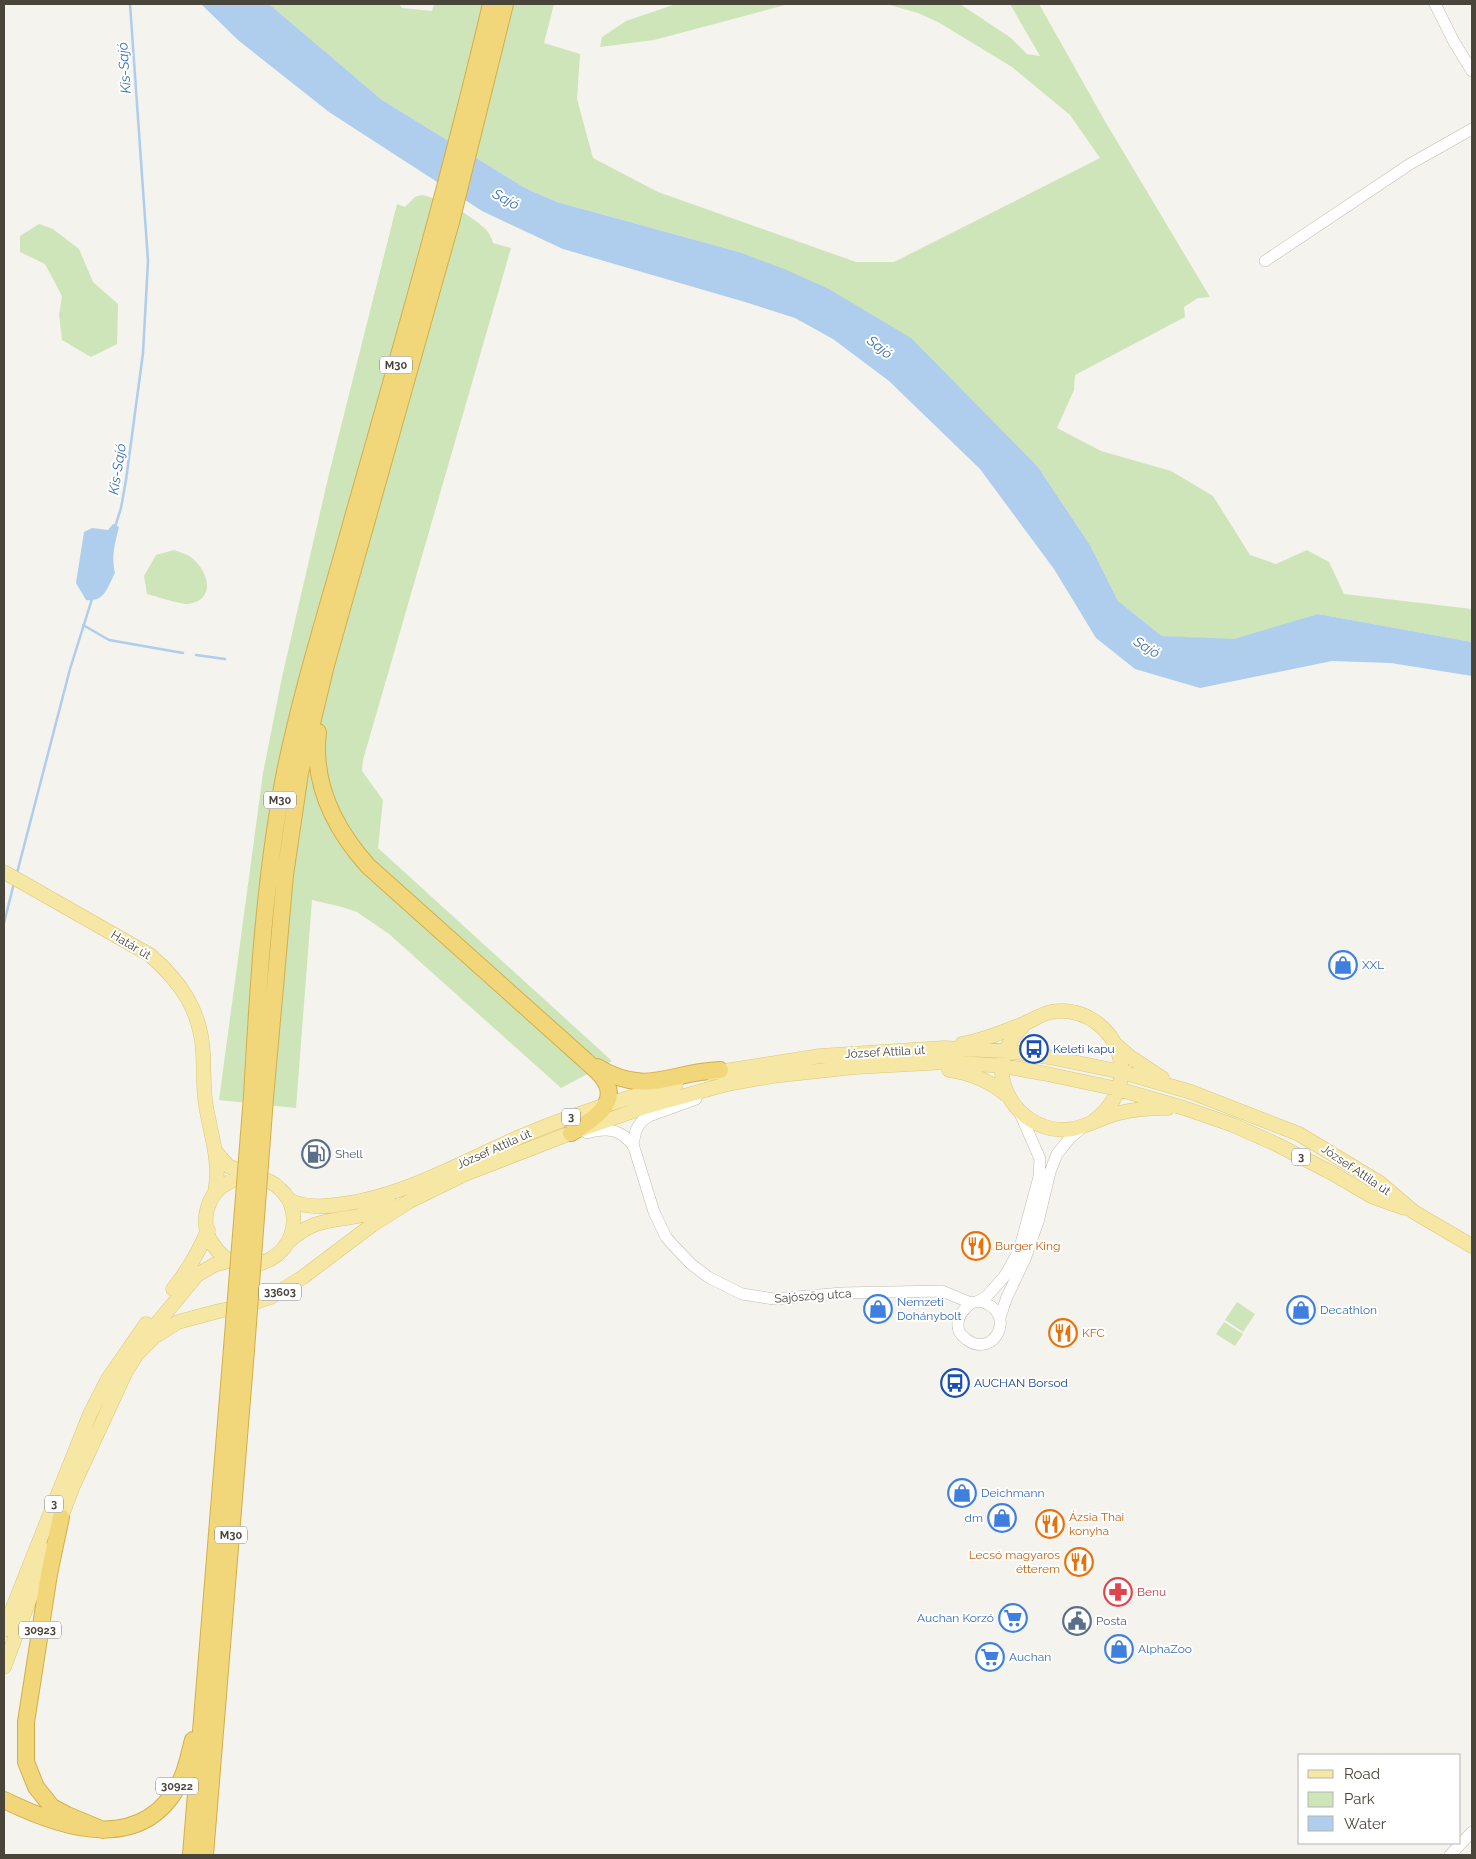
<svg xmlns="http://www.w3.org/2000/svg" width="1476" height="1859" font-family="Raleway,sans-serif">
	<rect width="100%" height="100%" fill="#f5f3ed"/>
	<path fill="#cde5b9" d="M269 4H399L402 8 432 11 434 4H554L544 43 580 54 577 99 593 158 658 192 856 262H894L1100 158 1070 115 1012 67 938 22 918 13 886 4H960L1011 38 1027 54 1040 56 1010 4H1039L1106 123 1210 297 1198 298 1184 307 1185 317 1075 375 1074 390 1057 428 1101 451 1171 471 1213 496 1250 555 1276 564 1307 550 1329 562 1344 594 1472 609V642L1318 614 1234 640 1162 636 1118 601 1090 545 1038 467 827 288 739 252 557 202 525 188 382 100Z
		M676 4H789L654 40 600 47 602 37 626 21Z
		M422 195C440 198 477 218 488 232 490 235 492 239 493 243L511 248 363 760 362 771 383 800 378 848 612 1061 561 1088 389 934 357 912 342 907 312 900 296 1108 219 1100 263 773 282 677 329 474 397 204 405 207 415 197Z
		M39 224 53 229 79 249 93 282 118 304 117 344 91 357 62 340 59 315 62 296 45 264 20 252V236Z
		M174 550C179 552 187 554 192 558 208 571 217 599 189 604 182 605 155 596 147 594L144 576 156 555Z
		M1237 1302 1255 1314 1243 1332 1225 1320Z
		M1224 1322 1243 1334 1235 1346 1216 1334Z"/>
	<path fill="#afcdec" d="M201 4H269L382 100 525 188 557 202 739 252 784 269 827 288 911 338 1038 467 1090 545 1118 601 1162 636 1234 639 1318 614 1472 642V676L1391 663 1332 661 1200 688 1135 669 1096 638 1054 569 980 469 889 381 833 339 795 318 745 302 563 249 482 211 329 112 238 40Z
		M113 524 119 527C115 543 111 557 115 573 107 588 105 602 86 600L76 583 84 532 92 528 108 530Z"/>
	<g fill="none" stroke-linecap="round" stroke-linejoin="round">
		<path stroke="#afcdec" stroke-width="2.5" d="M115 527 121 508 126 480 143 353 148 261 130 4
			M83 625 109 640 183 653
			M196 655 225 659
			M17 873 70 669 92 599
			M4 923 14 883"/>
		<defs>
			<path id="minor" d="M1435 4 1454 42 1472 71
				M1265 261 1410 164 1472 129
				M696 1099 649 1116 641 1122 636 1130 633 1144 654 1212 666 1237 672 1244 691 1264 708 1277 742 1294 774 1299 842 1293 942 1291 971 1303 979 1301 987 1296 1004 1277 1019 1251 1039 1177 1040 1159 1019 1111
				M587 1133C607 1127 622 1129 634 1147
				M971 1303C964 1309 957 1316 958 1326 958 1331 962 1336 966 1339 994 1361 1020 1311 979 1301
				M1000 1317 1007 1297 1025 1259 1038 1222 1050 1172 1057 1154 1070 1138 1083 1127
				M1450 1855 1472 1832"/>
			<path id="major" d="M4 872 150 955C181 982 201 1011 203 1053 204 1070 203 1089 206 1106 211 1136 221 1162 215 1192
				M1023 1026C1008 1040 997 1063 1004 1085 1013 1113 1041 1134 1072 1129 1088 1126 1103 1117 1119 1113 1134 1109 1152 1108 1168 1108
				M962 1044C984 1040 1003 1032 1023 1024 1033 1020 1041 1014 1051 1012 1086 1006 1117 1031 1121 1065 1123 1088 1112 1107 1094 1121
				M1115 1044 1130 1057 1162 1078
				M949 1070C972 1073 990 1081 1008 1096
				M711 1073 820 1056 944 1048 1006 1051 1049 1057 1122 1072 1191 1092 1299 1134 1380 1183 1414 1212 1472 1246
				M216 1152 228 1166 252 1176
				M289 1200C312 1253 241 1291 212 1243 199 1222 207 1193 229 1182 246 1173 268 1176 281 1190 285 1193 287 1199 291 1201 307 1208 326 1207 343 1204 409 1195 468 1158 529 1133 577 1113 626 1098 676 1084
				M289 1241C315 1219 327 1222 358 1216 370 1213 381 1209 393 1206
				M173 1289C188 1271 199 1251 208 1230
				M145 1338 197 1275 214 1265 232 1260
				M123 1376 137 1354 154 1337 178 1322 219 1311 244 1306 271 1297 303 1277 372 1225 410 1201 465 1174 571 1133 645 1107 727 1084 772 1076 855 1067 947 1062 1003 1066 1042 1073 1118 1089 1184 1108 1233 1125 1276 1144 1332 1173 1373 1197 1404 1208
				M57 1528 73 1486 127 1369
				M4 1630 90 1414 108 1379 146 1324
				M4 1667 48 1550"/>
			<path id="highway" d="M318 732C312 783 334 828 368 866L586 1061C592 1067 599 1072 603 1078 622 1104 589 1122 571 1133
				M597 1067C648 1097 668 1072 720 1070
				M252 1096C258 990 264 882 284 777 302 687 331 598 355 510 403 342 451 174 491 4
				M265 1098 285 875 300 773 326 665 451 222 505 4
				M61 1517 49 1574 26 1722V1762L36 1787 52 1807 67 1815 103 1830
				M4 1800C63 1829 144 1856 181 1780 187 1768 189 1754 193 1740
				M191 1855 232 1348
				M205 1855 246 1350"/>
		</defs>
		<use href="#minor" stroke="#c0bcb0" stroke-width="12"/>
		<use href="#major" stroke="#dbc775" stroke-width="15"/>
		<use href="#highway" stroke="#d2ae4a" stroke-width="18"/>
		<use href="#minor" stroke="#fff" stroke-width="11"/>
		<use href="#major" stroke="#f6e8a4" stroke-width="14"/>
		<use href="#highway" stroke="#f2d77a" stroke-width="16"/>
		<defs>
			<path id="highway-bridge" d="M232 1348 252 1096
				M246 1350 265 1098"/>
		</defs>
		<use href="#highway-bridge" stroke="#d2ae4a" stroke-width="18" stroke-linecap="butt"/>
		<use href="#highway-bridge" stroke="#f2d77a" stroke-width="16"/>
	</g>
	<defs>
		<symbol id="shop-ring" viewBox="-11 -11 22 22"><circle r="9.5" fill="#fff" stroke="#3f7fe0" stroke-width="1.5"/><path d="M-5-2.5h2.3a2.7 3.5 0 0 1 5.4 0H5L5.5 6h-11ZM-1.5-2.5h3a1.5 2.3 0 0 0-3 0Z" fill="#3f7fe0"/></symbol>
		<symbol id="bus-ring" viewBox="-11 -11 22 22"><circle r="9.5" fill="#fff" stroke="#1a4fb4" stroke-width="1.5"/><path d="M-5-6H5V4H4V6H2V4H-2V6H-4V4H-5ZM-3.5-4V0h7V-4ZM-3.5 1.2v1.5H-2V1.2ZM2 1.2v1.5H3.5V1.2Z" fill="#1a4fb4"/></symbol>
		<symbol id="fuel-ring" viewBox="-11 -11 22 22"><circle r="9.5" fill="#fff" stroke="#5c6f8a" stroke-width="1.5"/><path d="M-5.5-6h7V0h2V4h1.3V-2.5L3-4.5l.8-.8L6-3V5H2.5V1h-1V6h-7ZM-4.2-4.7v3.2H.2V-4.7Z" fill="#5c6f8a"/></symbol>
		<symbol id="restaurant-ring" viewBox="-11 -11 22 22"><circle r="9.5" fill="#fff" stroke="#e8710a" stroke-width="1.5"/><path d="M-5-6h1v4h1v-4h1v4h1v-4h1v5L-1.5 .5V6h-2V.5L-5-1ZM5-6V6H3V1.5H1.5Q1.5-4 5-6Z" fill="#e8710a"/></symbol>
		<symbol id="pharmacy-ring" viewBox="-11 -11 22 22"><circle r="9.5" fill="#fff" stroke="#e0444e" stroke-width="1.5"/><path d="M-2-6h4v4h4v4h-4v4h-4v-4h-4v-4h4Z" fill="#e0444e"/></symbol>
		<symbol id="supermarket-ring" viewBox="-11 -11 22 22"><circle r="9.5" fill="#fff" stroke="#3f7fe0" stroke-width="1.5"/><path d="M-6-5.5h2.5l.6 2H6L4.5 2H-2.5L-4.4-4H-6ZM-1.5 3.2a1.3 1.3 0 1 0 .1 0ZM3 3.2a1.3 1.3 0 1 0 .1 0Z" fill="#3f7fe0"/></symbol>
		<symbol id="civic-ring" viewBox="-11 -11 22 22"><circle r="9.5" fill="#fff" stroke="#5c6f8a" stroke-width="1.5"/><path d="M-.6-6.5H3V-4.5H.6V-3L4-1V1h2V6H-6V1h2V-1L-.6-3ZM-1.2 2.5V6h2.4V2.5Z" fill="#5c6f8a"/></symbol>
	</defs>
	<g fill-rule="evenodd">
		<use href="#shop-ring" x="1327" y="949" width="32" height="32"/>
		<use href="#bus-ring" x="1018" y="1033" width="32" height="32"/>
		<use href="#fuel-ring" x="300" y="1138" width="32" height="32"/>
		<use href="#restaurant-ring" x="960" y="1230" width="32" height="32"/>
		<use href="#shop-ring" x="862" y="1293" width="32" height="32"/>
		<use href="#shop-ring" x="1285" y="1294" width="32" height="32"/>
		<use href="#restaurant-ring" x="1047" y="1317" width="32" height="32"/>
		<use href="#bus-ring" x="939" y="1367" width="32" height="32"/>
		<use href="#shop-ring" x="946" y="1477" width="32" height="32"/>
		<use href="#shop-ring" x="986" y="1502" width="32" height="32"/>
		<use href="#restaurant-ring" x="1034" y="1508" width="32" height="32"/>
		<use href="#restaurant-ring" x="1063" y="1546" width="32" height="32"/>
		<use href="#pharmacy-ring" x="1102" y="1576" width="32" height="32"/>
		<use href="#supermarket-ring" x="997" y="1602" width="32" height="32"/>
		<use href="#civic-ring" x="1061" y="1605" width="32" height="32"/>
		<use href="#shop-ring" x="1103" y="1633" width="32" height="32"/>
		<use href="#supermarket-ring" x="974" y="1641" width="32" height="32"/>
	</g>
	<g text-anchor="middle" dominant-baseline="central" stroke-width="4" stroke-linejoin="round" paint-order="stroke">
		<g fill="#fff" stroke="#807d76" stroke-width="1">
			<rect x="380" y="356.5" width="32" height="17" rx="4"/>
			<rect x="264" y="791.5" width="32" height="17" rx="4"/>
			<rect x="562" y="1108.5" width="18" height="17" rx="4"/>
			<rect x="1292" y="1148.5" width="18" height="17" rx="4"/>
			<rect x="259" y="1283.5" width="42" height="17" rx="4"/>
			<rect x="45" y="1495.5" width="18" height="17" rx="4"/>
			<rect x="215" y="1526.5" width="32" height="17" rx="4"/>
			<rect x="19" y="1621.5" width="42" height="17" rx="4"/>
			<rect x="156" y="1777.5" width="42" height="17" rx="4"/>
		</g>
		<g font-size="11" font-weight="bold" fill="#49453b">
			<text x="396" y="365">M30</text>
			<text x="280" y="800">M30</text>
			<text x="571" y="1117">3</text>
			<text x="1301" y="1157">3</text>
			<text x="280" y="1292">33603</text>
			<text x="54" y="1504">3</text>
			<text x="231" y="1535">M30</text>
			<text x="40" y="1630">30923</text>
			<text x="177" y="1786">30922</text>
		</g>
		<g font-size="12" fill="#49453b" stroke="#fff">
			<text transform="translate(131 945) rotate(31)">Határ út</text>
			<text transform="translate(885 1052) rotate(-3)">József Attila út</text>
			<text transform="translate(494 1149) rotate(-24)">József Attila út</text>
			<text transform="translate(1356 1170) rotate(34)">József Attila út</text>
			<text transform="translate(813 1296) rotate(-4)">Sajószög utca</text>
		</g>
		<g font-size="12" fill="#366cbe" stroke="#fff" text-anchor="start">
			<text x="1362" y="965">XXL</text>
			<text x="897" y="1302">Nemzeti<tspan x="897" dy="14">Dohánybolt</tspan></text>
			<text x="1320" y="1310">Decathlon</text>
			<text x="981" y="1493">Deichmann</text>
			<text x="983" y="1518" text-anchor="end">dm</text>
			<text x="994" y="1618" text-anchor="end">Auchan Korzó</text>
			<text x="1138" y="1649">AlphaZoo</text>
			<text x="1009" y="1657">Auchan</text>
		</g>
		<g font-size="12" fill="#164399" stroke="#fff" text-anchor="start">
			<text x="1053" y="1049">Keleti kapu</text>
			<text x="974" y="1383">AUCHAN Borsod</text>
		</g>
		<g font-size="12" fill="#4e5e75" stroke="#fff" text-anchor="start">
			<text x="335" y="1154">Shell</text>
			<text x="1096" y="1621">Posta</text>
		</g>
		<g font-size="12" fill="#c56008" stroke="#fff" text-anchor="start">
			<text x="995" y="1246">Burger King</text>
			<text x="1082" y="1333">KFC</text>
			<text x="1069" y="1517">Ázsia Thai<tspan x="1069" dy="14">konyha</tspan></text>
			<text x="1060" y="1555" text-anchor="end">Lecsó magyaros<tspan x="1060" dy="14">étterem</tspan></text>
		</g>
		<g font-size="12" fill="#be3a42" stroke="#fff" text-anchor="start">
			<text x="1137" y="1592">Benu</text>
		</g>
		<g font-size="14" font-style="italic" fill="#3b71ae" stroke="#fff">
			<text transform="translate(124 68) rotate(-94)">Kis-Sajó</text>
			<text transform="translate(506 199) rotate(29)">Sajó</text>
			<text transform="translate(880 347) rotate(39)">Sajó</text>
			<text transform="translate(117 469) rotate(-81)">Kis-Sajó</text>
			<text transform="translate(1147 647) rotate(32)">Sajó</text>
		</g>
	</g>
	<rect width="1476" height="1859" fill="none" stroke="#49453b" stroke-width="10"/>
	<rect x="1298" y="1754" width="162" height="90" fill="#ffffff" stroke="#b6b5b1"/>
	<rect x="1308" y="1770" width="25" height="8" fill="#f6e8a4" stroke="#b6b5b1"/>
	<text x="1344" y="1779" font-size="15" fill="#49453b">Road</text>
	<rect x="1308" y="1792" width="25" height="15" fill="#cde5b9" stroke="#b6b5b1"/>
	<text x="1344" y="1804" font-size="15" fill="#49453b">Park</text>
	<rect x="1308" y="1816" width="25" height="15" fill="#afcdec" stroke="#b6b5b1"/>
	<text x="1344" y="1829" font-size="15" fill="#49453b">Water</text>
</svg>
